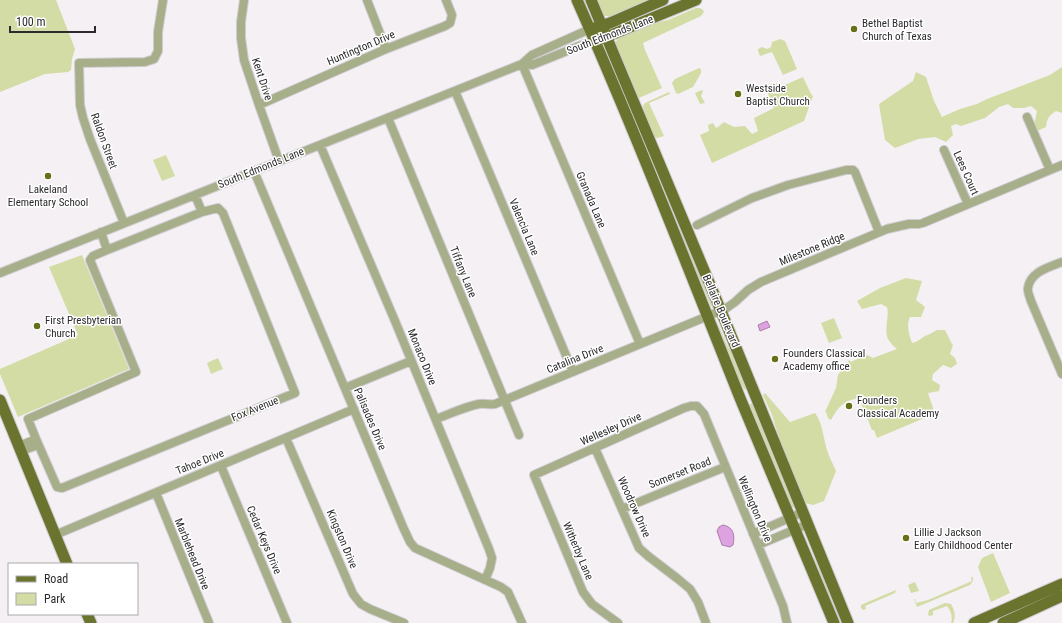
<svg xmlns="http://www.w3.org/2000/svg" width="1062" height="623" font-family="'Roboto Condensed',sans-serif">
	<rect width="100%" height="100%" fill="#f4f0f4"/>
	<path fill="#d3dca5" d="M0 0H56L75 49 72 59 71 70 68 72 45 74 0 92Z
		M595 0H654L610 17 608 16H602Z
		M696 8H700L703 10 704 12 701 16 643 43 645 50 662 88 641 97 639 98 636 97 615 43 619 37 655 23 668 20Z
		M780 39 785 41 797 69 783 75 772 52 760 56 758 51V49L762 47 767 49 771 47 772 42Z
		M1062 67V113L1056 111C1048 116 1047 119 1046 127L1037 131 1034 125 1037 111 1031 106 1024 108H1013L1008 104 999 107 985 118 961 126 956 124 951 126 953 135 946 142 935 137 918 139 895 148 885 140 879 104 913 81 916 72 926 77 934 101 942 117 960 109 977 104 987 99 1050 75Z
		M699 68 701 69V73L693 87 678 94 676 93 672 83 675 79Z
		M803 77 811 94 813 96 804 121 712 163 700 135 709 131 708 125 713 123 716 128 718 127 724 122 734 127 745 126 752 134 758 131 754 118 774 108 765 87 773 83 785 85Z
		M702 90 703 91 701 96 705 103 700 104 695 93Z
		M669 92 670 94 649 103 664 136 657 138C651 135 644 113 643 106L644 104 647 102Z
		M166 155 175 176 162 181 153 160Z
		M650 157H651L713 307 711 306 701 282 697 275 650 158Z
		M82 255 129 369 18 417 0 374V369L78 335 49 267Z
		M906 278 922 281 916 300 925 307 921 317H910C906 326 909 334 912 343L916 342 925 336 930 334 937 330H945L952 344 953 345 950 354 955 358 957 364 951 368 943 365 933 374 932 380 940 385 939 391 928 393 934 411 928 413 929 417 922 419 877 438 874 430H872L859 398C843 401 839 406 831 420L828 418 826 412H825L836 388 838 375 849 360 851 362 855 360 867 355 873 358 897 349C894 347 892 344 890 342 882 332 890 318 887 307L881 304 862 309 857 301 880 288Z
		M834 318 842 338 829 343 821 323Z
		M716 323 718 324 727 345 741 369 747 389 745 390 740 383Z
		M218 358 223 369 211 374 207 363Z
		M765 393 790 422 815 413C823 424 823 437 827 450 829 457 833 464 836 471L824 501 813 505 805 503 804 500 782 447 772 415 763 395Z
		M749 404H752L755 407 796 506 792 508 782 484 775 473 749 406Z
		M802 530 811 553 824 576 844 623H841L830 602 799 532Z
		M993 553 1010 593 991 602 978 567 982 558Z
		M971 577H973V581L970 585 917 607 914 599H915L916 603 928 600 972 581Z
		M915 582 919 591 911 593 908 585Z
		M896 590 895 593 865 606 866 609 863 610 861 608V605L863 604Z
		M945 603 951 604C955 611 956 616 953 623H951C953 617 951 611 947 606L933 611V615L930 616 928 615 929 610Z"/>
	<path fill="#dea2e0" stroke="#a97eaa" d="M767 321 770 327 760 331 758 325Z
		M723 525C734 527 735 536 733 545L730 547 722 545 717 531 719 527Z"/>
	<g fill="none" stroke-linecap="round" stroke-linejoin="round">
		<defs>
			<path id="minor" d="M244 0 241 22V38L244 60 259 105 279 161
				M367 0 386 49
				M522 64 640 344
				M522 64 532 65 594 40
				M455 91 573 372
				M259 105 386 49 445 26 450 23 452 15 446 0
				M1027 117 1050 170
				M388 118 519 435
				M320 145 395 321 489 549 492 558 490 568 485 580
				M944 150 968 204
				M254 171 403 527 410 542 415 548 501 587 508 592 522 623
				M195 195 202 212
				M218 208 223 213 295 393 62 488 57 487 36 439 28 419 136 372 90 260 93 256 107 250 202 212Z
				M124 223 90 139 83 118 80 105 79 63 145 62 154 59 158 51V32L163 0
				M923 223 1062 165
				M697 225 752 198 788 185 846 170H853L855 172 879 232
				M101 232 107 250
				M1062 262C1049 267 1030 272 1028 288 1027 292 1030 297 1031 301L1062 374
				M0 273 522 64 532 55 590 29
				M345 388 411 361
				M436 419C450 414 464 407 479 404 484 403 489 405 495 404L725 309 735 302 748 290 761 282 887 229 909 224H919
				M286 438 353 594 361 604 370 609 404 623
				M19 446 36 439
				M595 448 639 548 648 556 678 579 690 589 698 602 706 623
				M21 451 38 445
				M221 466 287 623
				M156 493 209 623
				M622 509 725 467
				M753 534 803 512
				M55 535 354 409
				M758 545 808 524
				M618 623 592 604 583 592 534 475 684 408 691 406H697L704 414 783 606 787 623"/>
			<path id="major" d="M577 0C635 131 687 265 740 398 771 473 802 548 834 623
				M591 0 721 311 848 623
				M594 28 610 23 663 0
				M600 39 606 37 696 0
				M0 400 67 564
				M87 614 91 623
				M974 623 1062 584
				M1003 623 1062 596"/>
		</defs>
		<use href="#minor" stroke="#d0ccd0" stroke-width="10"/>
		<use href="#major" stroke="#d0ccd0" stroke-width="13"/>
		<use href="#minor" stroke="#a7ae8a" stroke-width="8"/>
		<use href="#major" stroke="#6b742f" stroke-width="11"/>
	</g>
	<g fill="#677018" stroke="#fff" stroke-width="1.5">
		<circle cx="854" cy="29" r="4"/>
		<circle cx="738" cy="94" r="4"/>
		<circle cx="48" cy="176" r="4"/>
		<circle cx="37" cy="326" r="4"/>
		<circle cx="775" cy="359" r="4"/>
		<circle cx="849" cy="406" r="4"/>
		<circle cx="906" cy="538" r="4"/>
	</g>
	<g text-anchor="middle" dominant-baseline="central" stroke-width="3" stroke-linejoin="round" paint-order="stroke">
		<g font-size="11" fill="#2c2a2c" stroke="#fff" text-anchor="start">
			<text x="862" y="23">Bethel Baptist<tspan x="862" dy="13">Church of Texas</tspan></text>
			<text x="746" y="88">Westside<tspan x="746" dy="13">Baptist Church</tspan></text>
			<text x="48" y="189" text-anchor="middle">Lakeland<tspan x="48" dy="13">Elementary School</tspan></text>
			<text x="45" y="320">First Presbyterian<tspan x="45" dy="13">Church</tspan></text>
			<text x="783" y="353">Founders Classical<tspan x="783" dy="13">Academy office</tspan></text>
			<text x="857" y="400">Founders<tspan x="857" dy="13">Classical Academy</tspan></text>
			<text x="914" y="532">Lillie J Jackson<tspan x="914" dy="13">Early Childhood Center</tspan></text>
		</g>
		<g font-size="11" fill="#2c2a2c" stroke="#fff">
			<text transform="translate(610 35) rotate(-21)">South Edmonds Lane</text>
			<text transform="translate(361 48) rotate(-23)">Huntington Drive</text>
			<text transform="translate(262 79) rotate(72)">Kent Drive</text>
			<text transform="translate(104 141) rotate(70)">Raldon Street</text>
			<text transform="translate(261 168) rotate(-22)">South Edmonds Lane</text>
			<text transform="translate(966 173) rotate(66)">Lees Court</text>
			<text transform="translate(591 200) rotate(67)">Granada Lane</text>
			<text transform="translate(524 227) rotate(67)">Valencia Lane</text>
			<text transform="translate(812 249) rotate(-23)">Milestone Ridge</text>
			<text transform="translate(463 272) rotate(68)">Tiffany Lane</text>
			<text transform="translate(721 311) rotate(67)">Bellaire Boulevard</text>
			<text transform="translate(422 357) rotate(68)">Monaco Drive</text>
			<text transform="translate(575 359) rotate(-22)">Catalina Drive</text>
			<text transform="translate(255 409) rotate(-22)">Fox Avenue</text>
			<text transform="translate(370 419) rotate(67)">Palisades Drive</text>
			<text transform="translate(611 429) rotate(-24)">Wellesley Drive</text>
			<text transform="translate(200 462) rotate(-22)">Tahoe Drive</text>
			<text transform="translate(680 473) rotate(-22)">Somerset Road</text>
			<text transform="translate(634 507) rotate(66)">Woodrow Drive</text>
			<text transform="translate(755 509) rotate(67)">Wellington Drive</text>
			<text transform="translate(342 539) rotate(67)">Kingston Drive</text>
			<text transform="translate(264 540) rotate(67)">Cedar Keys Drive</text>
			<text transform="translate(578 551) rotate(67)">Witherby Lane</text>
			<text transform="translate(192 554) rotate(68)">Marblehead Drive</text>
		</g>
	</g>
	<rect x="8" y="563" width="130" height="52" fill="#ffffff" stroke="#abaaab"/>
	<rect x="16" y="576" width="20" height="6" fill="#6b742f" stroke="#abaaab"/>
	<text x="44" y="583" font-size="12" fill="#2c2a2c">Road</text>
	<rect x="16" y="593" width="20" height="12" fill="#d3dca5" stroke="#abaaab"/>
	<text x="44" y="603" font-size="12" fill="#2c2a2c">Park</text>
	<path d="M10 26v6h85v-6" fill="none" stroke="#2c2a2c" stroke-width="2"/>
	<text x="16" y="26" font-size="12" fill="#2c2a2c" stroke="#ffffff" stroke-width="3" paint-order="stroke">100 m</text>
</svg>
